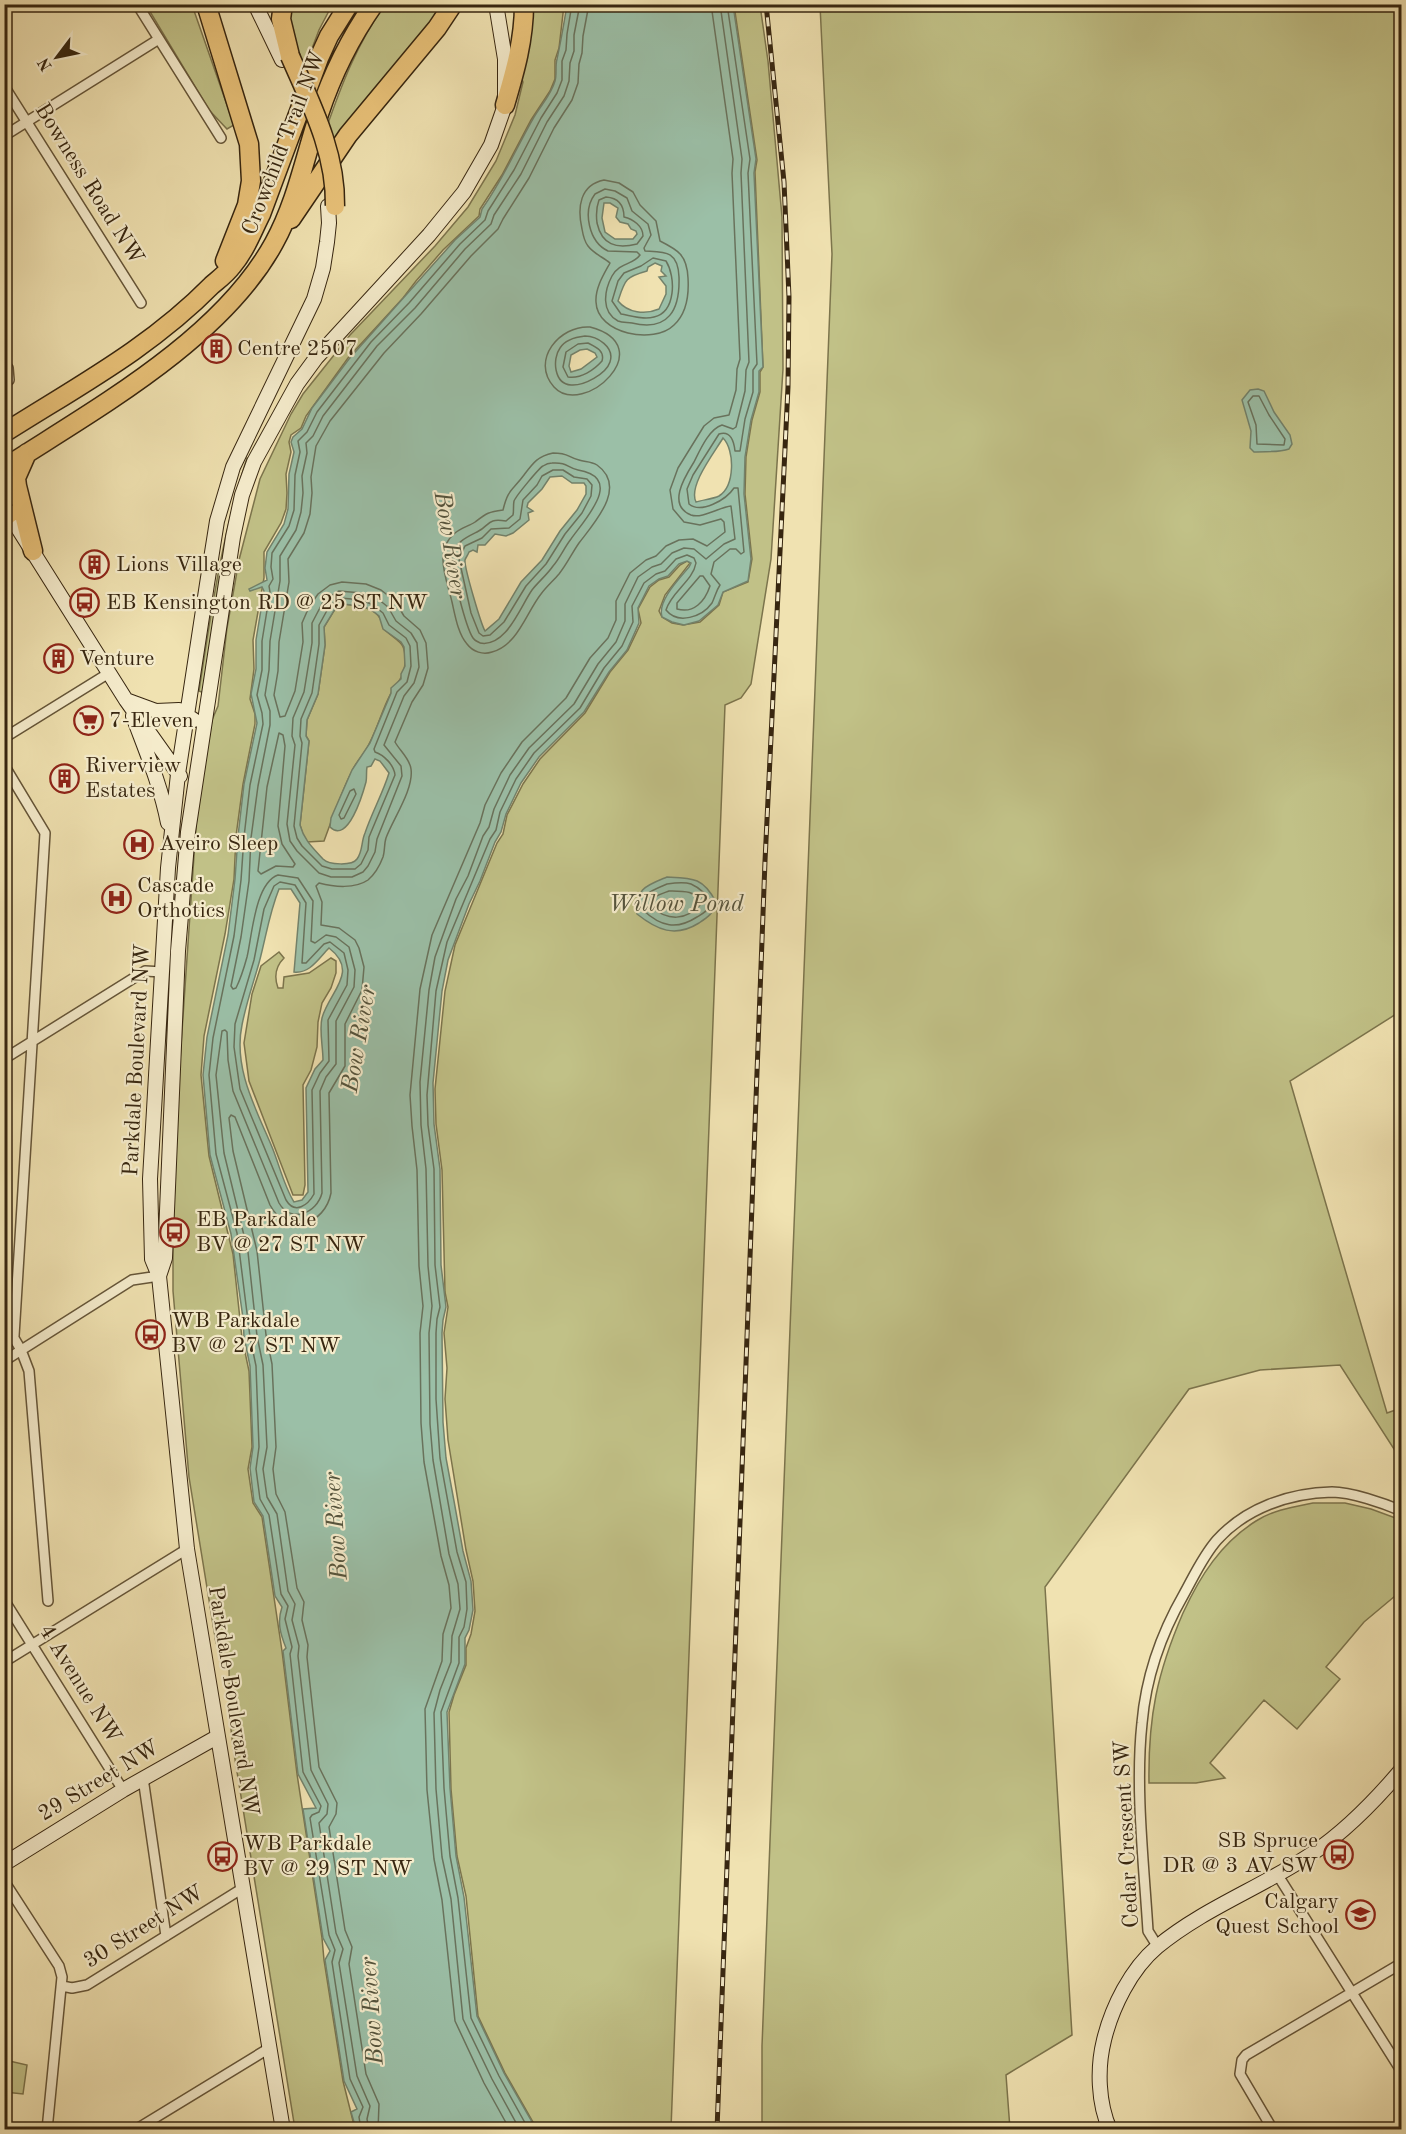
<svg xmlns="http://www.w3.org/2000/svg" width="1406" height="2134" font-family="'Old Standard TT',serif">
	<rect width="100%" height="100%" fill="#f0e2b1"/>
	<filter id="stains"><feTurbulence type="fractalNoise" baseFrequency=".00333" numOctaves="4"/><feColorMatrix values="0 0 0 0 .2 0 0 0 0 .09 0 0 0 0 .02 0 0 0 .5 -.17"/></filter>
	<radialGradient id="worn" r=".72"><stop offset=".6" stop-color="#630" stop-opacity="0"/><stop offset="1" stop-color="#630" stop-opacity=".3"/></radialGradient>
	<path fill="#c1c187" stroke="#7c744c" stroke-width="1.5" d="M146 5H192L234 125 227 129 209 110Z
		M289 5H332L319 30 303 72 288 35Z
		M385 5H448L334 150 325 132C341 86 357 43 385 5Z
		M529 5H564L559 48 555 60V79L550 91 531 120 502 175 480 209 479 216 443 250 416 281 403 298 348 358 306 416 301 428 291 435 289 442 291 452 286 474 287 493 286 509 281 523 264 552V578L253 640 254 669 250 699 255 714V724L243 784 236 836 234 879 225 934 204 1036 201 1075 209 1156 233 1254 242 1338 249 1371 252 1447 248 1469 253 1503 262 1517 282 1651 297 1774 322 1938 324 1960 343 2081 355 2129H295L233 1747 230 1720 229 1668 222 1650 216 1643 189 1477 173 1291V1228L179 1075 197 812 212 720 218 706 227 628 239 560 260 479 291 414 303 394 350 335 435 246 468 207 496 161 515 115 523 82 520 74Z
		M734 5H760L768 61 782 217 783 369 771 559 751 684 741 698 725 705 671 2129H537L505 2073 478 2016 466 1896 457 1856 451 1789 449 1712 454 1695 466 1665V1648L471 1634 475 1611 473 1581 466 1550 448 1440 445 1399 447 1368 444 1333 448 1307 445 1292 442 1170 436 1124 435 1089 445 991 455 945 497 843 503 834 507 815 523 784 540 759 585 713 610 672 628 650 641 623 638 609 650 587 659 580 669 577 680 565 687 561 690 563 665 595 659 611 662 617 672 623 683 625 700 622 719 605 723 592 748 582 752 559 745 494 746 457 752 420 760 392V372L763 367 755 172 757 160Z
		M820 5H1401V1011L1290 1081 1387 1413 1401 1408V1460L1340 1365 1260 1370 1189 1389 1045 1587 1072 2035 1006 2075 1010 2129 762 2130V2046L832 254Z
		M247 458 253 459 204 693 199 691C211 613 222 534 247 458Z
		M343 604C356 606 372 606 380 618 383 623 382 627 385 630 399 643 406 641 405 663 405 676 396 684 390 695 382 710 378 727 370 742 366 752 358 759 353 769 341 792 333 817 324 841L307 842 303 835 300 825 309 741 306 736 307 720 318 694 325 645 324 627 335 609Z
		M279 952 284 958C275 967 274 977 278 988H283L284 977 309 973 331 958 336 961V973L331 988 322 1003 318 1022 317 1047 311 1070 303 1085 305 1185 303 1195H293L249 1081 244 1043 252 994 261 966Z
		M1313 1503H1345L1371 1509 1401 1520V1591L1364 1622 1326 1667 1340 1679 1297 1729 1264 1700 1210 1763 1225 1778 1196 1783H1149C1148 1717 1157 1673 1183 1613 1200 1576 1221 1543 1256 1521 1273 1510 1293 1507 1313 1503Z
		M5 2060 27 2065 23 2094 5 2092Z"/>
	<path fill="#9bbfa7" stroke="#73826b" stroke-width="1.5" fill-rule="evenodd" d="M567 5H733L756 159 754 173 763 367 759 371V392L751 420 745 457 744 494 751 559 748 581 723 592 718 605 699 621 684 625 672 622 662 617C657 601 679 579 689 567L691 563 687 561 679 564 668 576 659 579 649 586 638 608 639 623 627 650 609 672 584 712 539 757 521 783 506 814 501 832 495 842 480 881 469 904 448 960 442 991 433 1083 434 1124 440 1169 441 1265 446 1307 443 1320 442 1333 443 1422 446 1458 454 1501 463 1551 471 1581 473 1610 469 1630 465 1638V1664L447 1712 450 1788 456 1856 464 1897 477 2016 504 2073 536 2129H356L351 2112 357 2109 344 2081 325 1960 330 1951 323 1938 303 1809 316 1808 298 1774 283 1651 286 1648C280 1633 277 1622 282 1607L275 1596 263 1516 254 1502 250 1468 253 1447 250 1366 244 1337 243 1318 231 1234 210 1155 203 1075 207 1037 228 935 235 879 238 836 244 784 257 723 251 694 256 669V640L264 591 262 587 250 591 249 589 267 580 265 568 267 552 284 524 288 509 289 474 294 452 291 442 293 437 302 429 312 408 349 359 455 240 480 217 482 209C503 180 516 148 534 117 541 105 551 95 555 81 557 74 555 66 557 59 561 41 564 23 567 5ZM610 203 618 208 616 217 620 222 628 224 631 229 636 231 637 234 633 239H615L605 232 602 218 604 203ZM655 263 662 266 661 271 666 276 659 277 666 286V294L659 309C645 315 628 313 618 301 625 280 625 277 647 271L648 267ZM587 349 595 353 597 357 581 369 571 372 569 366 571 355 580 350ZM723 438C735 450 735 486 719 496 713 499 702 500 696 502 688 486 714 453 723 438ZM562 476 572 483H584L586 486V494L577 510 560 531 542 560 521 582 499 619 485 631C481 624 464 567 465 560 466 557 468 555 469 552L473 550 477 552 478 545H485L495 534 506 536 513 533 529 520 528 513 533 511 527 507 528 503 542 489 550 477ZM343 604 360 606 370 609 379 616 383 629 401 642 404 647 405 666 401 674V679L391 688V693L370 743 352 770 331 818 330 827C348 845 363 793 366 782 367 778 366 772 367 767L371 766 375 759 380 761 389 773C383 793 372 812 365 833 361 842 363 851 357 859 352 866 329 865 323 859 313 848 304 840 300 825L309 741 306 736 307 720 318 694 325 645 324 627 335 609ZM279 889H291L300 903 294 972C310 974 319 958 329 948 360 972 329 992 322 1018 319 1030 323 1047 323 1060L315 1069 306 1088 308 1192 302 1200 294 1202C284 1186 279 1164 272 1147 256 1109 233 1068 242 1025 246 1004 253 984 259 963 266 937 269 914 279 889Z
		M1258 389 1264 391 1274 412 1290 435 1292 444 1289 449C1278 453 1266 451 1254 452L1250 448 1251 431 1242 400 1250 390Z
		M667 877C692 878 703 877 716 902 714 913 708 917 699 923 675 938 657 930 637 914 636 888 645 886 667 877Z"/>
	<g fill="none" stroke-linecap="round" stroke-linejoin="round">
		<path stroke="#69725c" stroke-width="1.5" d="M604 180 619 183 633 192 640 205 656 221 660 241C678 250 687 255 688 278 689 294 687 313 674 325 654 345 597 334 596 302 595 288 604 274 610 263 603 257 594 254 588 246 584 241 583 235 582 229 577 207 580 185 604 180Z
			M605 189 615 191 627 198 632 211 648 224 651 235 644 248 645 251C664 252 678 250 679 277 680 309 669 332 632 323 628 322 623 323 618 321 601 312 604 291 612 276 620 262 633 265 640 255L637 252 608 251C589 242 582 211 595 194Z
			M606 197C619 198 624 205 624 217 633 219 643 226 643 236L637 244C616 249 602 245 597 223 596 215 596 208 599 200Z
			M653 258 666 261C676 277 676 312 654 317 643 320 632 316 621 314L612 301 618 281 624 273 641 266Z
			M590 327C662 346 583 419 554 387 530 360 560 325 590 327Z
			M585 336C597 336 615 347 610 362 606 374 584 386 571 385 554 384 552 359 560 348 565 340 576 337 585 336Z
			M588 343C596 347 605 351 602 361 594 370 581 379 568 377L563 367 566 352 578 344Z
			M1253 396H1259L1269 415 1285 439 1284 445 1257 444 1256 425 1248 402Z
			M553 453C569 453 567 457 579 460 585 462 591 461 597 465 628 487 594 523 579 543 572 553 567 564 559 574 553 581 546 587 541 594 526 613 518 645 492 652 483 655 473 652 467 644 458 634 455 615 452 602 447 580 433 551 455 533 461 528 469 526 475 522 487 513 488 512 503 510 508 489 512 491 524 475 533 463 538 456 553 453Z
			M552 463C568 462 567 468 578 470 625 478 585 519 571 539 564 548 560 558 553 566 547 575 538 582 532 590 520 607 506 648 480 643 477 641 475 641 473 638 466 628 450 566 452 556 456 542 465 538 477 532 491 525 486 518 506 521L513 515C514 511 513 506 514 501 516 496 539 468 543 466 546 464 549 463 552 463Z
			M553 470H563L574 477 587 479 592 485 591 496 582 513 565 534 546 564 526 586 504 622 490 635 483 636 479 633 471 613 459 559 465 546 482 538 491 529 509 528 520 519 523 500 537 485 542 476Z
			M700 576H703L710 586C705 601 694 614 677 609V603Z
			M339 591 362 593 378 599 388 607 396 621 411 633 417 643 419 667 414 683 404 696 384 745 401 766 402 776 377 839 375 852 368 866 363 872 352 877H331L319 873 297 851 290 841 287 824 295 745 292 736 293 718 304 692 312 643V623L324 600Z
			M341 598 362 600 373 605 383 613 389 625 406 638 410 646 411 666 407 682 397 692 374 749 375 752C384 755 394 765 395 775L369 837 368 850 361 864 355 869H332L322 866 302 846 297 838 294 826 302 743 300 736 301 719 312 693 319 644V625L330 605Z
			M279 733 283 735 285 746 278 826 282 844 295 864 293 867 276 866 261 874 258 871 267 787Z
			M354 789 356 794 344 818 341 819 339 815 350 791Z
			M280 882 295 885 306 903 302 963H306L324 944 330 942 344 953 348 970 347 985 328 1020 329 1061 320 1073 312 1090 314 1194C308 1205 295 1215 286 1200L240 1089 234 1047 235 1024 254 960 264 909 274 886Z
			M667 884C674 883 685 882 691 884 698 887 710 896 710 904 710 910 702 914 697 917 677 930 661 927 643 910 641 893 653 890 667 884Z
			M669 891C682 891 697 890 701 904 686 921 668 921 651 907 648 897 661 894 669 891Z
			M361 2130 359 2117 363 2107 350 2079 332 1962 335 1950 329 1935 310 1818 312 1815 319 1812 321 1806 303 1772 290 1654 292 1647 285 1619 288 1606 281 1594 269 1515 260 1499 256 1469 259 1447 256 1366 250 1337 237 1233 216 1154 209 1075 213 1038 234 936 241 880 244 837 250 785 263 724 262 713 257 695 262 670V641L270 592 269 586 273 579 271 567 272 553 289 526 294 510 295 475 300 452 298 441 307 432 317 412 371 342 409 303 460 244 485 220 488 211 514 170 541 118 557 93 562 80V61L566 50 567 34 572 4
			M369 2130 367 2119 370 2106 357 2076 339 1963 343 1949 336 1933 319 1823 327 1814 328 1804 311 1770 298 1656 299 1646 292 1620 295 1604 288 1591 277 1514 267 1497 263 1469 267 1447 263 1365 257 1336 248 1252 224 1153 216 1075 222 1031 225 1030 227 1032 228 1060 233 1091 279 1203C291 1224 317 1213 322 1193L320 1091 326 1077 336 1064V1021L354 987 355 970 349 947 336 937 326 935 315 943 311 941 313 901 298 878 278 875C255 883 252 936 247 957 244 968 241 978 236 988L233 989 231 986 241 937 249 881 251 838 258 786 270 725V711L265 695 269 670 270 641 280 581V556L296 530 301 512 303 493 302 476 307 453 306 443 313 436 323 416 377 346 415 308 465 249 491 224 494 215 521 174 547 122 564 96 569 81 570 63 574 51V35L580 4
			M378 2130 379 2104 366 2074 349 1964 352 1947 345 1930 329 1827 336 1814 337 1803 319 1767 307 1657 308 1645 302 1620 304 1602 297 1588 285 1512 276 1494 273 1469 276 1447 272 1364 266 1335 257 1251 233 1151 229 1118 231 1115 235 1117 270 1205C287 1237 325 1225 331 1193L329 1093 345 1066V1024L362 990 364 967 359 948 355 940 339 928 321 925 322 902 316 886 319 883C334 887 355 889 368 880 375 874 380 865 383 857 385 851 384 844 386 838 393 819 414 789 411 769 410 759 400 751 395 742L412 702 423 685 428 668 426 643 420 630 404 616 395 601 381 590 366 584 342 582 330 585 318 594 309 607 302 623 303 642 295 691 285 716 280 717 274 695 278 671 279 642 289 582 288 559 304 533 310 514 312 493 311 477 316 446 330 421 384 353 421 314 471 256 498 229 503 219 529 178 554 128 572 100 578 83 579 64 582 53 583 36 589 4
			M510 2130 484 2083 455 2021 442 1900 434 1859 427 1790 425 1709 442 1661 443 1634 451 1608 449 1585 441 1556 424 1462 421 1423 420 1333 423 1306 419 1266 417 1170 412 1126 410 1095 420 989 432 935 480 823 485 805 501 773 522 742 566 698 590 658 608 638 616 620V601L630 573 646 560 656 556 666 546 679 540 693 539 707 546 725 532 724 522 721 519 700 525 684 522 673 509 670 490 678 468 704 426 714 418 729 415 736 390 737 369 740 359 732 173 733 159 711 4
			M520 2130 492 2079 463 2019 451 1899 442 1857 436 1789 434 1713 440 1690 451 1662 452 1636 460 1609 458 1584 449 1554 433 1460 430 1424 429 1333 432 1306 428 1266 426 1169 421 1125 420 1082 429 990 435 957 456 899 468 876 483 836 489 827 494 809 510 775 529 748 574 704 598 664 616 642 625 621V604L638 577 652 567 661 564 672 553 684 548 694 549 706 559 724 544 735 539 731 506C720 507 702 519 691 515 666 505 686 475 694 462 700 450 709 429 722 425L733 429 736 427 745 391 746 370 749 362 741 173 742 159 720 4
			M529 2130 499 2076 471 2018 458 1898 450 1856 444 1788 441 1712 459 1663V1637L464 1627 467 1609 466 1582 457 1552 440 1458 436 1399V1333L437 1319 440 1307 435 1265 434 1169 428 1125 427 1095 436 991 447 942 490 839 496 830 500 812 516 779 534 753 580 708 604 668 622 646 633 622 632 606 644 583 656 574 665 571 676 559 687 555 694 558 696 563C693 581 671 592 666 610 678 625 702 617 712 603 715 597 716 591 720 585L711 574 714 562 730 549H736L741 554 744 552 738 488H734C726 500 701 514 689 504L687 489 693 475 719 434C731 430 734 442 735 451H740L745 419 753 392V370L757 364 748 173 750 159 727 4"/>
		<defs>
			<path id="street" d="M137 4 221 138
				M4 86 141 303
				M4 136 159 39
				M4 363 8 368 9 380
				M4 738 109 673
				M4 765 45 833 14 1336
				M4 1059 145 971 163 972
				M4 1321 21 1350 29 1371 48 1601
				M4 1361 132 1280 159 1276
				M4 1600 123 1790
				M4 1662 187 1549
				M143 1778 166 1936
				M1277 1874 1402 2072
				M4 1881 59 1966 62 1977 47 2130
				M1158 1947 1148 1931C1144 1865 1135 1788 1142 1723 1146 1676 1161 1634 1184 1594 1194 1576 1203 1556 1217 1540 1246 1508 1289 1493 1332 1492 1351 1492 1383 1503 1402 1511
				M62 1986 72 1988 87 1985 243 1888
				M135 2130 271 2047
				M1273 2130 1240 2074 1242 2060 1246 2055 1402 1963"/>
			<path id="secondary" d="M255 4 282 60
				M4 506 126 700 180 776
				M126 700 156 711 179 710 194 720
				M133 716C146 751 161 786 168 823
				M159 1276 165 1258 178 951 188 832 233 537 242 495 254 462 297 384 316 358 429 235 464 192 491 145 505 105V59L496 4
				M4 1864 123 1790 217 1737
				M283 2130 187 1549 159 1276 152 1259 150 1179 168 868 178 774 207 584 217 521 233 467 314 299 323 268 327 242 329 223 328 206
				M1110 2130C1098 2103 1097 2068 1104 2040 1112 2007 1131 1969 1157 1947 1204 1908 1263 1887 1313 1853 1347 1830 1375 1801 1402 1769"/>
			<path id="highway" d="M206 4 249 144 251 181 247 205 225 261
				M283 4 281 19 290 56
				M505 105C515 71 524 40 524 4
				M291 219 348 135 437 28 453 4
				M4 433C78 386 150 348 212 285 219 279 226 274 232 266 245 251 252 232 261 214L319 58 329 36 349 4
				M27 453 16 478 17 486 33 551
				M4 468C95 409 221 340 274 243 296 203 305 157 319 114 332 75 350 38 374 4
				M4 512 9 514"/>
		</defs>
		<use href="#street" stroke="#655538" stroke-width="12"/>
		<use href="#secondary" stroke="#372610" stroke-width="16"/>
		<use href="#highway" stroke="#372610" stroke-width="21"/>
		<use href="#street" stroke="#f5eccc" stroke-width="9"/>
		<use href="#secondary" stroke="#f5eccc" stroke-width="14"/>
		<use href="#highway" stroke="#e8c178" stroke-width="18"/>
		<defs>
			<path id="rail" d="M717 2130 765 861 788 387 789 297 784 182 766 4"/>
		</defs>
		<use href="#rail" stroke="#372610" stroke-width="5"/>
		<use href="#rail" stroke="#f5eccc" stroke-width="3" stroke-dasharray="9" stroke-linecap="butt"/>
		<defs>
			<path id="highway-bridge" d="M290 56C311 104 336 152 335 206"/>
		</defs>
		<use href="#highway-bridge" stroke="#372610" stroke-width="21" stroke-linecap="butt"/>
		<use href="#highway-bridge" stroke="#e8c178" stroke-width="18"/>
	</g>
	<defs>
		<symbol id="building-ring" viewBox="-11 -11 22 22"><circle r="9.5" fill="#f5eccc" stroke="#8f2418" stroke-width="1.5"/><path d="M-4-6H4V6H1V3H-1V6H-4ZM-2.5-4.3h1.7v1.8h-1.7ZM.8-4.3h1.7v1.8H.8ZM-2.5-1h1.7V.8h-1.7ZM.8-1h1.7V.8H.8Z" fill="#8f2418"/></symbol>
		<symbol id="bus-ring" viewBox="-11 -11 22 22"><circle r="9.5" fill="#f5eccc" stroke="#8f2418" stroke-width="1.5"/><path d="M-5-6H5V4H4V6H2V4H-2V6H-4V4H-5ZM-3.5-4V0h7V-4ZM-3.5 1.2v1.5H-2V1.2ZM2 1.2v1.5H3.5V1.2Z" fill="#8f2418"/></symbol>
		<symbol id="supermarket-ring" viewBox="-11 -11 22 22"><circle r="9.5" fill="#f5eccc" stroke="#8f2418" stroke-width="1.5"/><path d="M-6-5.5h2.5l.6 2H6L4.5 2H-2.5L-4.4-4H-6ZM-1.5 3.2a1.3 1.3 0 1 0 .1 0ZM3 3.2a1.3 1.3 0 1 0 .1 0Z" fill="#8f2418"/></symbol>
		<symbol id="hospital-ring" viewBox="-11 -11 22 22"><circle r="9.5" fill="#f5eccc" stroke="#8f2418" stroke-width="1.5"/><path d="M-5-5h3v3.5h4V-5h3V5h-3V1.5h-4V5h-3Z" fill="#8f2418"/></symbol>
		<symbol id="school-ring" viewBox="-11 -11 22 22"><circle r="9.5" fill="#f5eccc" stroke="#8f2418" stroke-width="1.5"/><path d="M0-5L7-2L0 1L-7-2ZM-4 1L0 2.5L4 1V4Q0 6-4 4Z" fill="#8f2418"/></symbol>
	</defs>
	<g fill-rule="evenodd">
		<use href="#building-ring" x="200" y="332" width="33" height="33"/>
		<use href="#building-ring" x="78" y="548" width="33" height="33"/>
		<use href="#bus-ring" x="68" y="586" width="33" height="33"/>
		<use href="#building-ring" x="42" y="642" width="33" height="33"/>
		<use href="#supermarket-ring" x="72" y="704" width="33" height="33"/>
		<use href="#building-ring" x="48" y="762" width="33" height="33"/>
		<use href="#hospital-ring" x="122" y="828" width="33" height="33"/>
		<use href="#hospital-ring" x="100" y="882" width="33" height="33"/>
		<use href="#bus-ring" x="158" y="1216" width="33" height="33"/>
		<use href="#bus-ring" x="134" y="1318" width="33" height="33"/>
		<use href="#bus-ring" x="1322" y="1838" width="33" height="33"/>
		<use href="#bus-ring" x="206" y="1840" width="33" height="33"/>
		<use href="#school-ring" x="1344" y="1898" width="33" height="33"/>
	</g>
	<g text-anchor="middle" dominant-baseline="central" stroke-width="4.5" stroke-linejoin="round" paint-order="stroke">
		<g font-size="22" fill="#372610" stroke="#f5eccc">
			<text transform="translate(284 143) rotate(-69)">Crowchild Trail NW</text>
			<text transform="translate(89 184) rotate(58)">Bowness Road NW</text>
			<text transform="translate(137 1060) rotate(-87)">Parkdale Boulevard NW</text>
			<text transform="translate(80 1684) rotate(58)">4 Avenue NW</text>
			<text transform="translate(233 1701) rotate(81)">Parkdale Boulevard NW</text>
			<text transform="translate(99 1781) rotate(-31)">29 Street NW</text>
			<text transform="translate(1127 1834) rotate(-93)">Cedar Crescent SW</text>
			<text transform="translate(144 1927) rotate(-32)">30 Street NW</text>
		</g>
		<g font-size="22" fill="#372610" stroke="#f5eccc" text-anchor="start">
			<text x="237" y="349">Centre 2507</text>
			<text x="116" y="565">Lions Village</text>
			<text x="106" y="603">EB Kensington RD @ 25 ST NW</text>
			<text x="79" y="659">Venture</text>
			<text x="109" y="721">7-Eleven</text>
			<text x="85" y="766">Riverview<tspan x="85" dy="25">Estates</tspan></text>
			<text x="159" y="844">Aveiro Sleep</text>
			<text x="137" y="886">Cascade<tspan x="137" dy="25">Orthotics</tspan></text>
			<text x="196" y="1220">EB Parkdale<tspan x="196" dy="25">BV @ 27 ST NW</tspan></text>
			<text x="171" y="1321">WB Parkdale<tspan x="171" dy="25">BV @ 27 ST NW</tspan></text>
			<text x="1318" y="1841" text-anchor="end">SB Spruce<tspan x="1318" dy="25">DR @ 3 AV SW</tspan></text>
			<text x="243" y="1844">WB Parkdale<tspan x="243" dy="25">BV @ 29 ST NW</tspan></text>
			<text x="1339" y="1902" text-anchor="end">Calgary<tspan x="1339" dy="25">Quest School</tspan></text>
		</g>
		<g font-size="24" font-style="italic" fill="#55543d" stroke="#f5eccc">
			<text transform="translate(449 545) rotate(81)">Bow River</text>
			<text x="676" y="905">Willow Pond</text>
			<text transform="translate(360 1039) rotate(-80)">Bow River</text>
			<text transform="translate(337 1526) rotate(-94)">Bow River</text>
			<text transform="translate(373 2011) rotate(-94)">Bow River</text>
		</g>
	</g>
	<rect width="1406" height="2134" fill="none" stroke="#f0e2b1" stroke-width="24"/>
	<rect x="6" y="6" width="1394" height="2122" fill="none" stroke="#372610" stroke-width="3"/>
	<rect x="12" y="12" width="1382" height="2110" fill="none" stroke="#372610" stroke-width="1.5"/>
	<g transform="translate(57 57) rotate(238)" stroke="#f5eccc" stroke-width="4.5" paint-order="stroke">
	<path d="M0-4.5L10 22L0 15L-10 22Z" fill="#372610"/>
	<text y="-9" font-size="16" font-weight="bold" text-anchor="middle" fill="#372610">N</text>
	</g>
	<rect width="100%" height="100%" filter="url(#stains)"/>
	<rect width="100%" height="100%" fill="url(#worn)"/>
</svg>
